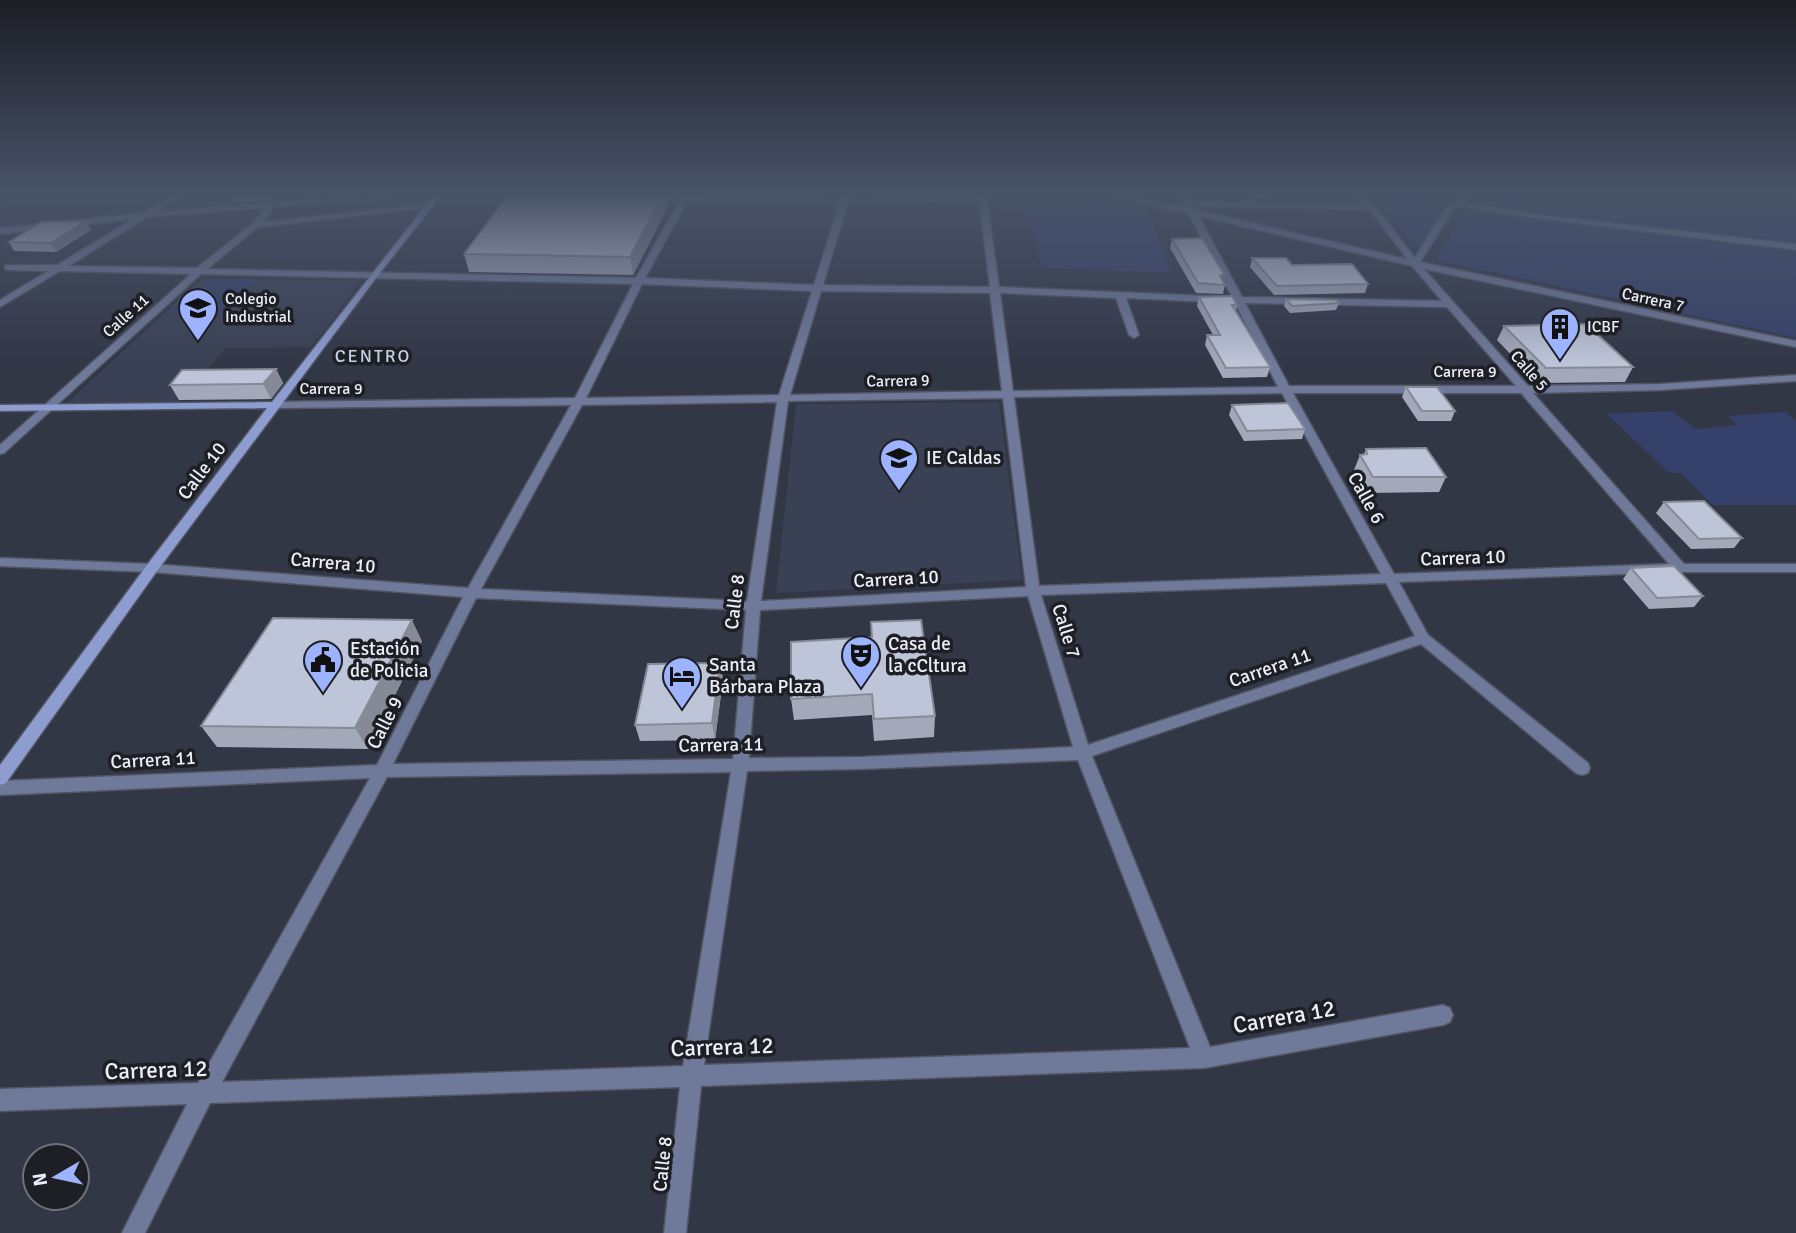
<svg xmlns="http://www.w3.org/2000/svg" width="1796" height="1233" font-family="Signika,sans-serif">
	<rect width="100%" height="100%" fill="#323746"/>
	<path fill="#3b4155" d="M202 279 362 280 311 347 226 348 177 404 68 402Z
		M999 402 1022 580 776 593 796 404Z"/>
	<path fill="#36416b" d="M195 192H434L432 195 271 203 161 215Z
		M997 192H1044L1147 207 1171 273 1041 268 1028 211 999 210Z
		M1366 192H1439L1428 204 1453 210 1425 256Z
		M1481 192H1787L1796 204V245L1470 204Z
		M1468 208 1796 248V338L1436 260Z
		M209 279H259L223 314H170Z
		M1671 411 1696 429 1737 425 1728 416 1785 412 1796 421V505H1713L1681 473H1669L1607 414Z"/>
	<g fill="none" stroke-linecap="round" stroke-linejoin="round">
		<path fill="#101555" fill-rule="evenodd" d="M0 192H13L8 200 0 202Z"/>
		<defs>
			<path id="street" d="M177 192H187L156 212 392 192H429L274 207 263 222 427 204 431 206 427 208 258 227 207 269 636 278 680 200 653 199 649 197 653 195H682L684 192H692L690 195 841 198 843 192H851L849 198 979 196 978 192H986L999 287 1232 297 1189 214 1090 192 1133 196 1186 208 1178 192H1186L1191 201 1365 205 1352 192H1361L1375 206 1415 258C1427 239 1448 192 1472 192L1461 202 1534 214 1796 244V250L1534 218 1456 206 1420 262 1796 341V347L1424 269 1528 386 1661 384 1796 375V381L1661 390 1533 393 1684 564H1796V572H1680L1399 582 1428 635 1588 763 1590 768 1588 773 1582 775 1576 773 1421 644 1092 756 1210 1047 1443 1005 1450 1008 1453 1015 1450 1022 1443 1025 1204 1068 701 1086 686 1233H664L680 1087 210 1103 145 1233H122L187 1104 0 1111V1089L198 1083 370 778 0 795V781L377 765 463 597 152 572 0 566V558L152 564 468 588 571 405 277 408 272 405 277 402 575 398 633 284 201 274 4 453 0 454V445L191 274 60 271 0 307V300L48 271 8 270 5 269V265H57L133 219 0 234V228L143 213ZM688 200 840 202 814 285 645 278ZM979 200 990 287 823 285 848 202ZM1193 206 1370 210 1407 259 1196 210ZM265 208 253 223 197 268 69 266 147 217ZM1199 216 1412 266 1442 301 1242 297ZM642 284 812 291 779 395 586 398ZM821 291 990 293 1002 391 790 395ZM1000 293 1116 298 1129 335 1134 338 1139 335 1126 298 1235 303 1278 387 1013 391ZM1245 303 1447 307 1516 386H1289ZM1282 393 1381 574 1039 586 1014 397ZM1293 393H1521L1669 564 1394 574ZM1003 398 1026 587 761 601 788 401ZM777 402 747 601 481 589 582 405ZM1386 583 1415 636 1088 745 1041 595ZM1028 596 1073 747 862 757 749 758 760 610ZM476 598 746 610 733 759 393 764ZM1078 760 1190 1048 704 1065 747 771 862 769ZM731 772 683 1066 222 1082 387 777Z
				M1786 192H1794L1796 201Z"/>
			<path id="secondary" d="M436 192H444L376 278 157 571 6 783 0 785V765L147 565 267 408 0 411V405L272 402Z"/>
		</defs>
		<use href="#street" stroke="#505463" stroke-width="3"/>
		<use href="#secondary" stroke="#505463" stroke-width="3"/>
		<use href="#street" fill="#6f7999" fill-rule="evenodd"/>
		<use href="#secondary" fill="#8d9dd0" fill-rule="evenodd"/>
	</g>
	<path fill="#a4a9ba" d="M231 192H278L269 200 234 202 230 193Z
		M1248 192H1272L1270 198H1250Z
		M670 203 633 275 469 272 464 254Z
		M91 230 56 252 14 251 9 242Z
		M1172 239 1223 280 1225 285 1223 294 1196 293 1170 248Z
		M1252 258 1292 265 1368 284 1365 293 1274 295 1250 267Z
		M1199 297 1237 305 1236 311 1270 367 1267 377 1223 378 1205 345 1207 335H1213L1197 306Z
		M1286 299 1339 303 1336 310 1290 313 1284 306Z
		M1504 326 1633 367 1625 382 1538 383 1497 340Z
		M276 369 283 383 271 399 179 400 170 385Z
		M1406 387 1455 411 1451 421H1418L1402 397Z
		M1232 405 1305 429 1302 439 1244 441 1229 415Z
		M1366 449 1446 477 1439 492 1367 493 1354 470 1360 455 1364 454Z
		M1664 502 1742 538 1734 548 1691 549 1656 513Z
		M1631 568 1703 596 1694 607 1649 609 1623 579Z
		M871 622 935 716 934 737 874 741 872 715 794 720 791 699 871 638Z
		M422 641 368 749 217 747 201 726Z
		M720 663 723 679 715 740 640 741 635 725Z"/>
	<path fill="#868a97" d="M266 192H278L269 200Z
		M664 192H668L670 203 633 275 630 257Z
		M86 221 91 230 56 252 51 243Z
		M276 369 283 383 271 399 263 384Z
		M412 620 422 641 368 749 355 728Z
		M720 663 723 679 715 740 712 723Z"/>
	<path fill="#bfc5d8" stroke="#868a97" stroke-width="2" d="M510 192H664L630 257 464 254Z
		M86 221 51 243 9 242 41 222Z
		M1202 238 1224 274 1220 276 1225 285 1198 283 1172 239Z
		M1252 258H1286L1292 265 1352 264 1368 284 1277 286Z
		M1232 296 1237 305H1232L1270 367 1226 368 1207 335H1220L1199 297Z
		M1286 299 1337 300 1339 303 1292 306Z
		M1586 324 1633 367 1546 368 1504 326Z
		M276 369 263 384 170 385 182 370Z
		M1406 387H1437L1455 411H1422Z
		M1288 403 1305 429 1247 431 1232 405Z
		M1426 448 1446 477H1373L1360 455 1367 454 1366 449Z
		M1704 501 1742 538 1699 539 1664 502Z
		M1674 566 1703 596 1657 598 1631 568Z
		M273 618 412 620 355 728 201 726Z
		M921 620 935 716 874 719 872 694 791 699V642L872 637 871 622Z
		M720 663 712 723 635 725 648 664Z"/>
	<linearGradient id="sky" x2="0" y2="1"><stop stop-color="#1c1e26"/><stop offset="0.53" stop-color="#495368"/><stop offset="1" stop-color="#495368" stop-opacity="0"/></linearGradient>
	<rect width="1796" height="365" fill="url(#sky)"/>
	<defs>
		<symbol id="school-pin" viewBox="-11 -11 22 30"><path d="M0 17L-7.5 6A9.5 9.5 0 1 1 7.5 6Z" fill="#9eb3fd" stroke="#1d1f25"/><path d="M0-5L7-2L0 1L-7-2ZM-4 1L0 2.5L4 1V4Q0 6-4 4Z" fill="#111"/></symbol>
		<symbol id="building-pin" viewBox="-11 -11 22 30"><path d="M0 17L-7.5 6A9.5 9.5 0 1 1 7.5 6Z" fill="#9eb3fd" stroke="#1d1f25"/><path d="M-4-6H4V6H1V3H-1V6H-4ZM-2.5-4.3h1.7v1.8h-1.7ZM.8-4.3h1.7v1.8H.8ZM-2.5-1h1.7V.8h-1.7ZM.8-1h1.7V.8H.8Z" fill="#111"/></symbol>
		<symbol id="theatre-pin" viewBox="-11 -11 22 30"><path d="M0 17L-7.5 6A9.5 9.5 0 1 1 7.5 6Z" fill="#9eb3fd" stroke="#1d1f25"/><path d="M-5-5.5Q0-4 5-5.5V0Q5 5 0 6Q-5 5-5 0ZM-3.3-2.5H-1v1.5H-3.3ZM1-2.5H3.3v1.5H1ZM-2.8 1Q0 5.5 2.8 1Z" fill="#111"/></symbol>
		<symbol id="civic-pin" viewBox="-11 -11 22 30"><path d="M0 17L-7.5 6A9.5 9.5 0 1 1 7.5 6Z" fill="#9eb3fd" stroke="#1d1f25"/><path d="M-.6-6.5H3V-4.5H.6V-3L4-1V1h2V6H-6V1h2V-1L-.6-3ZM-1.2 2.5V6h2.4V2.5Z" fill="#111"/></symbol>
		<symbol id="hotel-pin" viewBox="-11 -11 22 30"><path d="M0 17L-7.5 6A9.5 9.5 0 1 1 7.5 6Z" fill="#9eb3fd" stroke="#1d1f25"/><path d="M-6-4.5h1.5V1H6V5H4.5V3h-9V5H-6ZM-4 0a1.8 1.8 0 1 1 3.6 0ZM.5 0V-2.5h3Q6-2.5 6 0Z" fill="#111"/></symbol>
	</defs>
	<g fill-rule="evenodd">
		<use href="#school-pin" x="176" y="286" width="44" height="60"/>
		<use href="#building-pin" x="1538" y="305" width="44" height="60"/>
		<use href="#school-pin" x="877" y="436" width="44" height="60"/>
		<use href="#theatre-pin" x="839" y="633" width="44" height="60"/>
		<use href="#civic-pin" x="301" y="638" width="44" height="60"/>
		<use href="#hotel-pin" x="660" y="654" width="44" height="60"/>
	</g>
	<g text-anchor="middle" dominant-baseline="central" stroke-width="7" stroke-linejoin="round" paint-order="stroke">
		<g font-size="16" fill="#eceff9" stroke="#1d1f25" text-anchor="start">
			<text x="225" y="299">Colegio<tspan x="225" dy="18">Industrial</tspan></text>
			<text x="1587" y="327">ICBF</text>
		</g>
		<g font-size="16" fill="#eceff9" stroke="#1d1f25">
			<text transform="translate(1653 300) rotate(12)">Carrera 7</text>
			<text transform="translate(126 316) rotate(-42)">Calle 11</text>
			<text transform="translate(1529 371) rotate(49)">Calle 5</text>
			<text x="1465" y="372">Carrera 9</text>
			<text transform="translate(898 381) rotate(-1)">Carrera 9</text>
			<text x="331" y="389">Carrera 9</text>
		</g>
		<g font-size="18" letter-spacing="2" fill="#c9cfe2" stroke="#1d1f25">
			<text x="373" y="356">CENTRO</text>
		</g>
		<g font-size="19" fill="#eceff9" stroke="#1d1f25" text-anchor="start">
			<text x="926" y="458">IE Caldas</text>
			<text x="888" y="644">Casa de<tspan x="888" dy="22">la cCltura</tspan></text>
			<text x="350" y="649">Estación<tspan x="350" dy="22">de Policia</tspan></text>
			<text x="709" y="665">Santa<tspan x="709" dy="22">Bárbara Plaza</tspan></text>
		</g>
		<g font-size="19" fill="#eceff9" stroke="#1d1f25">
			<text transform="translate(202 471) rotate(-53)">Calle 10</text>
			<text transform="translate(1366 498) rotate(61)">Calle 6</text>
			<text transform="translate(1463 558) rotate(-2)">Carrera 10</text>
			<text transform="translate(333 563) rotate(5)">Carrera 10</text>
			<text transform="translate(896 579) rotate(-3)">Carrera 10</text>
			<text transform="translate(735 602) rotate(-83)">Calle 8</text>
			<text transform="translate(1066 631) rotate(73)">Calle 7</text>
			<text transform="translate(1270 668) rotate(-19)">Carrera 11</text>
			<text transform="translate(385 723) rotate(-63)">Calle 9</text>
			<text transform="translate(721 745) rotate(-1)">Carrera 11</text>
			<text transform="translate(153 760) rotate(-3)">Carrera 11</text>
			<text transform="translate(663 1164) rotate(-84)">Calle 8</text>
		</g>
		<g font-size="23" fill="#eceff9" stroke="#1d1f25">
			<text transform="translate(1284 1017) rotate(-10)">Carrera 12</text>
			<text transform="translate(722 1047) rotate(-2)">Carrera 12</text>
			<text transform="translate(156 1070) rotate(-2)">Carrera 12</text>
		</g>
	</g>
	<g transform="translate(56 1177) rotate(261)"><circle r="33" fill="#1d1f25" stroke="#70727a" stroke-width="2"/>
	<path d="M0-5L12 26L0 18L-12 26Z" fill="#9eb3fd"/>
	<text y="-10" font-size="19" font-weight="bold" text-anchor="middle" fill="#eceff9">N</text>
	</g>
</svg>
